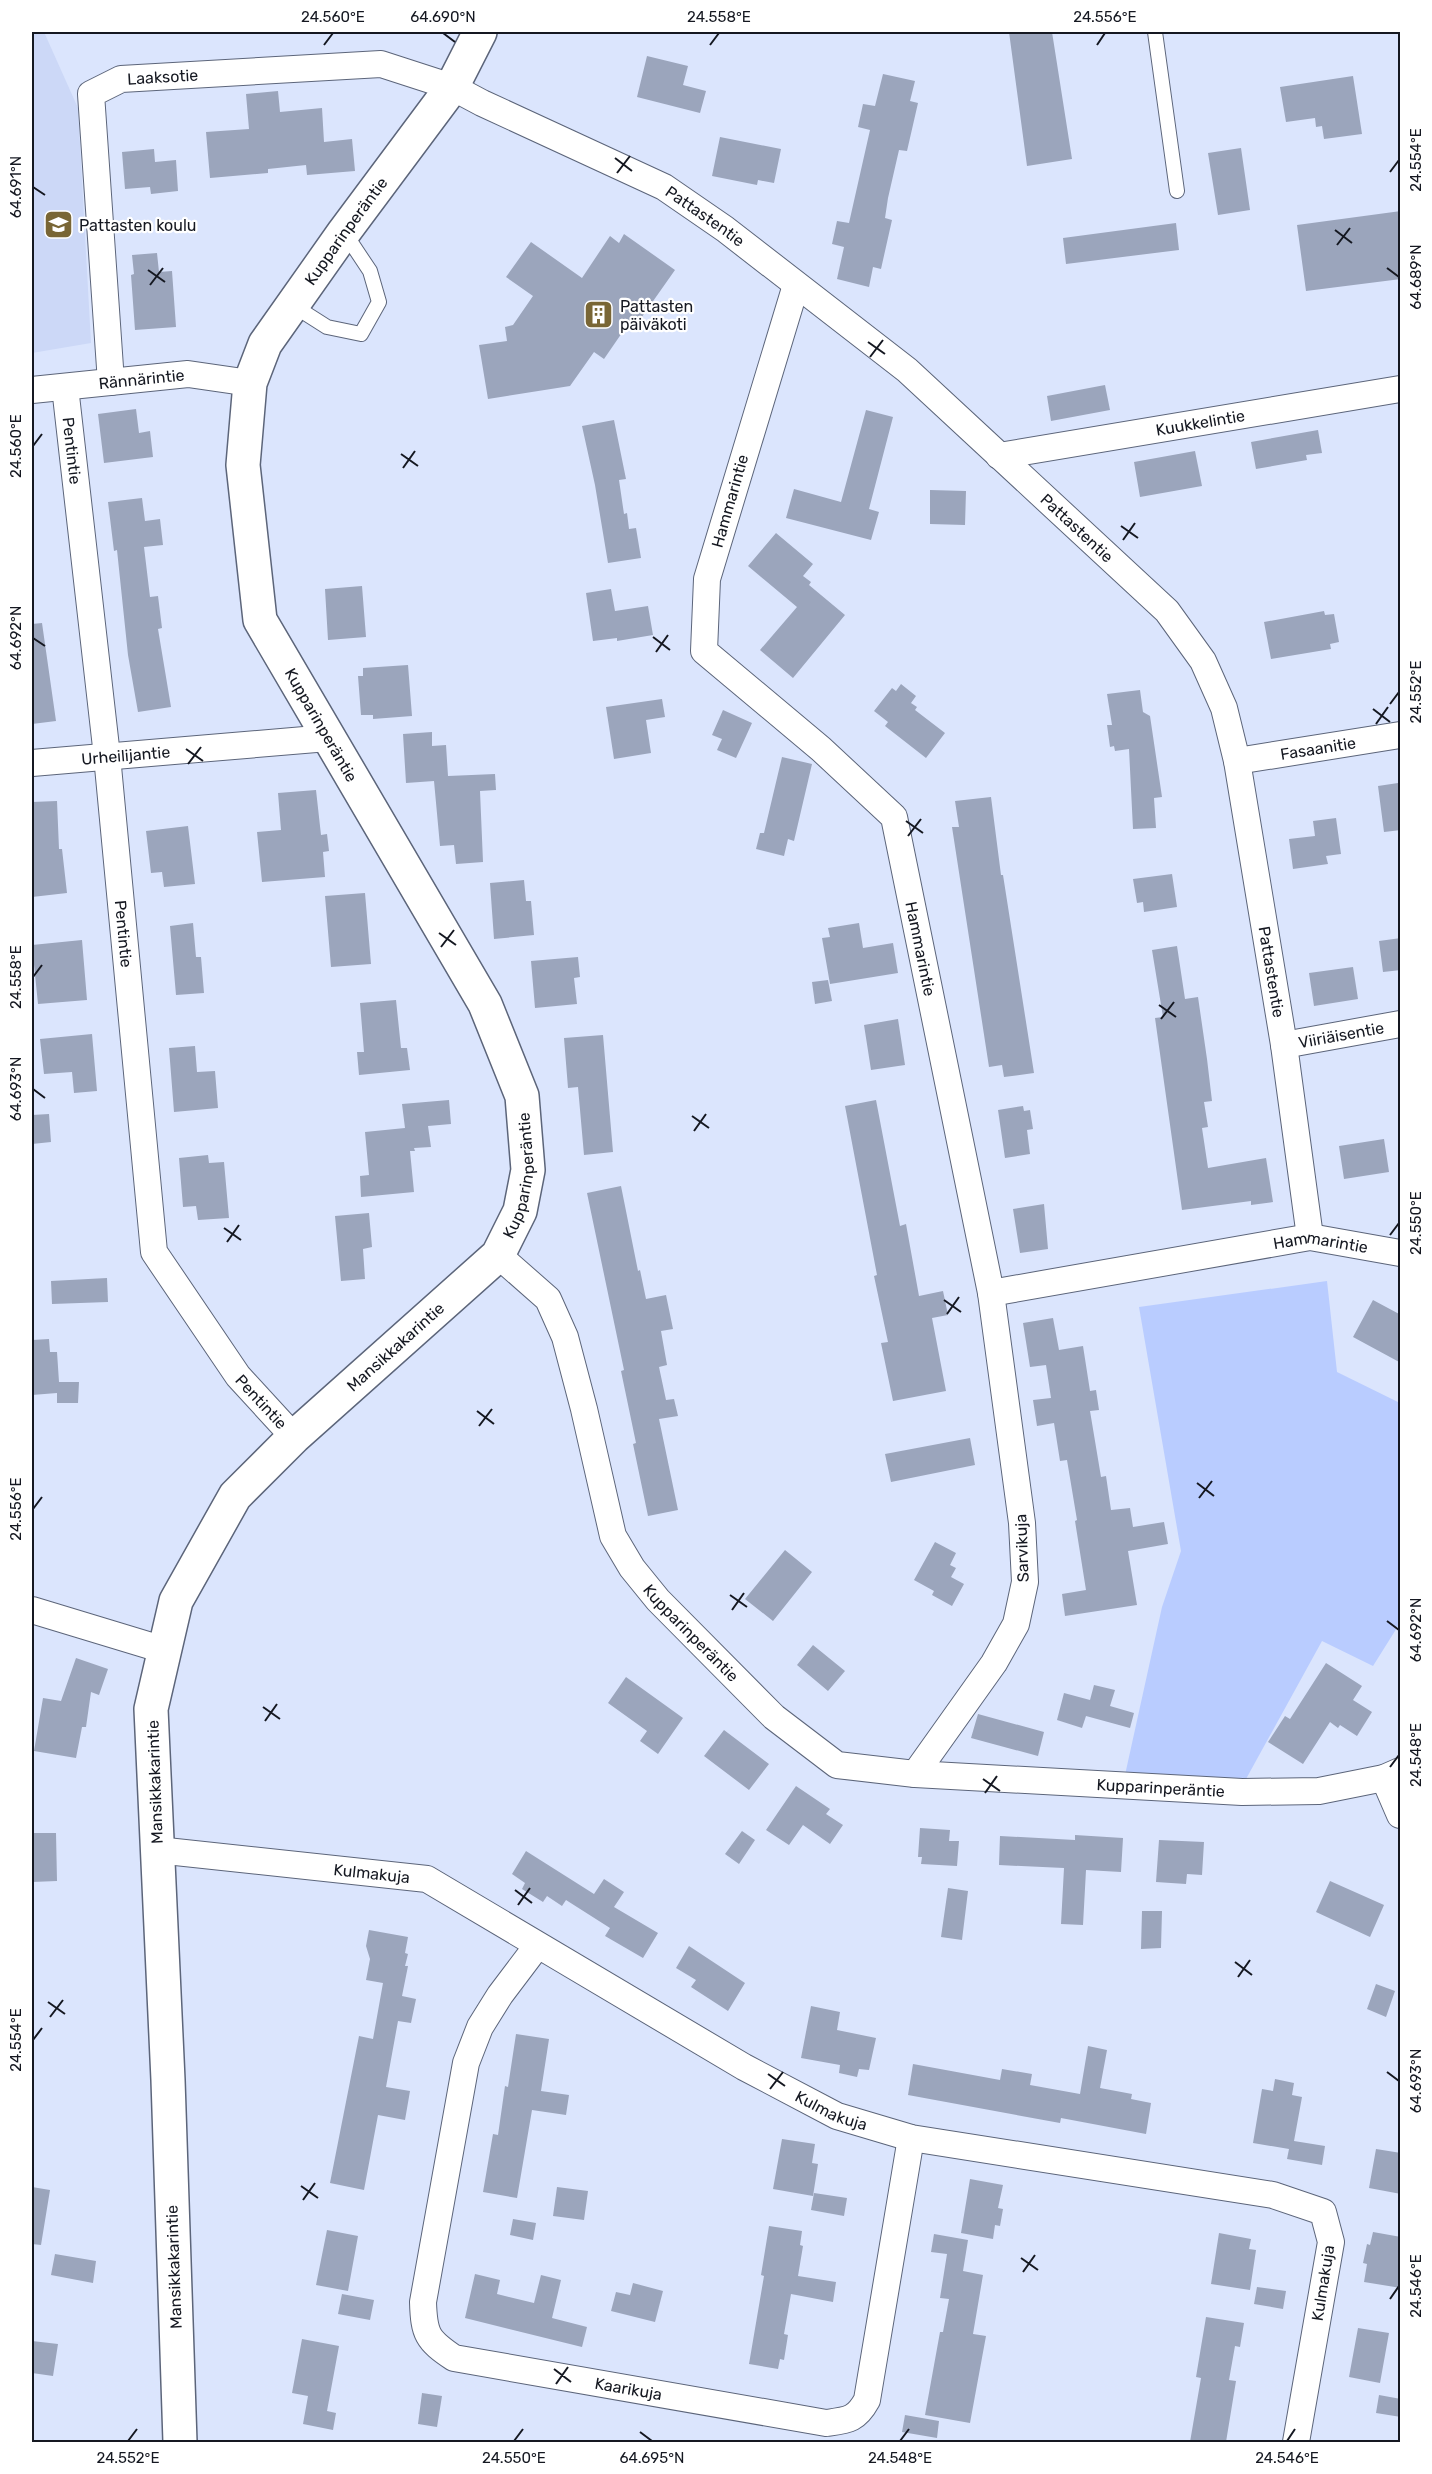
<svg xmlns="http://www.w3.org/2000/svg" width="1432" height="2474" font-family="Rubik,sans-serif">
	<rect width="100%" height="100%" fill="#dbe5fd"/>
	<path fill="#ccd8f7" d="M32 32H44L78 108 91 343 32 353Z"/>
	<path fill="#b9ccff" d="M1327 1281 1337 1372 1400 1403V1623L1373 1666 1322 1641 1246 1779 1125 1775 1162 1607 1181 1551 1139 1307Z"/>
	<path fill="#9ba5bc" d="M1009 32H1052L1072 159 1027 166Z
		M647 56 688 66 683 85 706 91 700 113 637 97Z
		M883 74 915 81 910 101 918 103 907 151 899 150 888 198 885 218 892 220 881 269 873 267 869 287 837 279 844 247 832 244 837 221 849 223 870 130 858 127 863 104 875 106Z
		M1353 76 1362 134 1324 139 1322 126 1316 127 1315 118 1286 122 1280 87Z
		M278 91 280 112 322 108 324 142 352 139 355 171 307 175 306 165 268 169V173L210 178 206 132 249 129 246 94Z
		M720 137 781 149 774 183 758 180 757 185 712 176Z
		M1241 148 1250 210 1218 215 1208 153Z
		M154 149 155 162 176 160 178 191 151 194 150 187 125 189 122 152Z
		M1401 211V279L1306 291 1297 225Z
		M1176 223 1179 250 1066 264 1063 238Z
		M624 234 675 270 632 331 626 327 604 359 594 352 570 386 488 399 479 345 507 341 505 327 513 325 533 296 506 277 531 242 582 278 610 236 619 243Z
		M157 253 159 272 172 271 176 327 135 330 131 275 134 274 132 255Z
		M1105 385 1110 410 1051 421 1047 396Z
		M136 409 139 433 150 431 153 457 104 463 98 414Z
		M866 410 893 417 869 509 879 512 871 540 786 518 794 489 841 502Z
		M614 420 626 479 619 480 624 514 627 513 629 529 636 528 641 558 608 563 595 485 582 426Z
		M1318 430 1322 453 1306 455 1307 460 1256 469 1251 442Z
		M1195 451 1202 486 1140 497 1134 462Z
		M930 490 966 491 965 525 930 524Z
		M142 498 145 521 160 519 163 545 144 547 150 597 158 596 162 628 158 629 171 707 138 712 128 655 117 550 114 551 108 502Z
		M776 533 813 564 803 576 811 582 809 585 845 615 793 678 760 650 797 607 748 566Z
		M362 586 366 637 328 640 325 589Z
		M611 589 615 611 648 606 653 635 617 641V638L593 641 586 593Z
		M1324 611 1325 615 1334 614 1339 642 1330 644 1331 649 1271 659 1264 622Z
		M42 623 56 721 32 724V624Z
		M408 665 412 716 373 719V715H361L358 676H363V668Z
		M901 684 916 696 911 703 917 707 915 710 945 733 926 758 885 726 888 722 874 711 892 688 896 691Z
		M1140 690 1143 712 1150 716 1162 797 1154 798 1156 828 1133 829 1129 749 1115 751 1114 746 1110 747 1107 725H1112L1107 694Z
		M662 699 665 717 646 720 651 753 614 759 606 707Z
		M723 710 752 723 736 758 717 750 722 739 712 735Z
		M432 732V746L446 745 448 776 495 774 496 790 480 791 483 862 456 864 454 845 440 846 434 781 406 783 403 734Z
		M782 757 812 764 794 841 788 839 784 856 756 849 760 833H764Z
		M1398 783 1401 787V830L1384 832 1378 786Z
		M316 790 321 835 327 834 329 851 323 852 325 877 262 882 257 832 281 830 278 793Z
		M991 797 1001 875H1003L1034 1073 1004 1077 1002 1065 989 1067 952 827H959L955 801Z
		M57 801 59 849H62L67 893 32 897V802Z
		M1336 818 1341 854 1326 856 1328 864 1293 869 1289 839 1315 836 1313 821Z
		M188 826 195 884 164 887 162 872 151 873 146 831Z
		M1172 874 1177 907 1144 912 1143 902 1137 903 1133 879Z
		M524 880 526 901H531L534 935 494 939 490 883Z
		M365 893 371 964 331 967 325 896Z
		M193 923 196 957H201L204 993 176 995 170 926Z
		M859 923 863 948 893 943 898 973 830 984 822 938 830 937 828 928Z
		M1401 938V970L1383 972 1379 941Z
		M82 940 87 1000 38 1004 32 945Z
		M1177 946 1185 999 1198 997 1207 1059 1212 1101 1204 1102 1208 1127 1202 1128 1208 1168 1266 1158 1273 1202 1251 1205V1201L1182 1210 1155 1018 1163 1017 1152 950Z
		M578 957 580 977 574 978 577 1004 535 1008 531 961Z
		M1353 967 1358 999 1314 1006 1309 973Z
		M828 980 832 1001 815 1004 812 982Z
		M396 1000 401 1048H407L410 1070 359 1075 357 1052H364L360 1003Z
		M898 1019 905 1065 871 1070 864 1025Z
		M92 1034 97 1091 74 1093 72 1072 44 1074 40 1039Z
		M603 1035 613 1152 584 1155 578 1087 568 1088 564 1038Z
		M195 1046 197 1072 215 1071 218 1108 174 1112 169 1048Z
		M449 1100 451 1124 428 1126 431 1147 414 1148 415 1151H410L414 1192 361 1197 360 1176 369 1175 365 1132 405 1128 402 1104Z
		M876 1100 900 1226 906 1224 919 1296 943 1291 948 1315 932 1318 946 1391 893 1401 881 1343 888 1342 874 1276 877 1275 845 1106Z
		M1023 1106 1024 1111 1030 1110 1033 1129 1027 1130 1030 1154 1005 1158 998 1110Z
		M49 1114 51 1142 32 1144V1115Z
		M1384 1139 1389 1172 1344 1179 1339 1146Z
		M208 1155 209 1163 224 1162 229 1218 198 1220 196 1206 183 1207 179 1158Z
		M621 1186 638 1271 640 1270 646 1299 666 1295 673 1329 661 1331 667 1365 659 1367 666 1400 674 1399 678 1416 659 1419 678 1510 648 1516 633 1444 636 1443 621 1371 624 1370 587 1193Z
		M1044 1204 1048 1249 1020 1253 1013 1209Z
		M369 1213 372 1247 363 1249 365 1279 341 1281 335 1216Z
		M107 1278 108 1302 52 1304 51 1281Z
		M1373 1300 1401 1315V1363L1353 1337Z
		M1053 1318 1059 1350 1083 1346 1090 1391 1096 1390 1099 1410 1090 1411 1101 1477 1106 1476 1111 1510 1130 1508 1133 1527 1164 1522 1168 1544 1128 1551 1137 1605 1065 1616 1062 1594 1086 1590 1075 1521 1077 1520 1067 1460 1060 1461 1054 1423 1037 1426 1033 1400 1051 1398 1046 1365 1030 1367 1023 1323Z
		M49 1339 50 1352H57L59 1382H79L78 1403H57V1393L32 1395V1340Z
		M970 1438 975 1465 891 1482 885 1454Z
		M935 1542 956 1553 950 1565 956 1568 951 1577 964 1584 952 1606 932 1595 934 1591 914 1580Z
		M785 1550 812 1572 773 1621 745 1599Z
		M813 1645 845 1671 828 1691 797 1665Z
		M76 1658 108 1669 99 1695 91 1692 86 1727H82L76 1758 34 1751 43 1698 61 1701Z
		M1326 1663 1362 1686 1353 1700 1372 1712 1357 1736 1340 1725 1338 1728 1330 1722 1303 1764 1268 1742 1285 1716 1290 1719Z
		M626 1677 683 1718 658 1754 640 1741 647 1731 608 1703Z
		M1094 1685 1115 1690 1110 1706 1134 1713 1130 1728 1086 1716 1082 1728 1057 1720 1064 1693 1090 1700Z
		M978 1714 1044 1732 1038 1756 971 1738Z
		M724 1730 769 1764 749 1790 704 1756Z
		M796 1786 830 1809 826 1814 843 1825 830 1844 803 1825 789 1845 766 1830Z
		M920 1828 950 1830 949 1841H959L957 1866 921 1864 922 1857H918Z
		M742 1831 755 1840 739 1864 725 1854Z
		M32 1833H56L57 1881 32 1882Z
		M1075 1835 1123 1838 1121 1872 1086 1870 1083 1925 1061 1924 1064 1868 999 1865 1000 1836 1075 1840Z
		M1159 1840 1204 1842 1202 1875 1187 1874 1186 1884 1156 1882Z
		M526 1851 594 1894 604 1879 624 1892 614 1907 658 1933 643 1958 605 1936 610 1928 566 1900 562 1906 547 1896 543 1902 522 1889 525 1883 512 1874Z
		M1330 1881 1384 1905 1370 1937 1316 1912Z
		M948 1888 968 1891 962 1940 941 1937Z
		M1142 1911H1162L1161 1948 1141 1949Z
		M369 1930 408 1937 405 1953 408 1954 405 1966H408L402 1996 416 1999 411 2023 398 2021 386 2087 410 2091 405 2120 378 2115 364 2190 330 2183 359 2036 373 2039 383 1983 366 1980 370 1959 366 1946Z
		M689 1946 745 1983 728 2011 691 1987 696 1980 676 1968Z
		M1376 1984 1395 1991 1386 2017 1367 2009Z
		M811 2006 840 2012 837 2030 876 2038 869 2070 859 2069 857 2077 839 2073 840 2065 801 2058Z
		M516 2034 549 2039 541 2091 569 2095 566 2115 532 2110 517 2198 483 2192 493 2134 498 2135 505 2086 508 2087Z
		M1088 2046 1107 2050 1100 2088 1132 2094 1131 2099 1151 2103 1146 2134 1061 2118 1060 2123 908 2095 913 2064 1000 2080 1002 2069 1032 2074 1030 2085 1080 2094Z
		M1275 2079 1294 2083 1292 2095 1302 2097 1294 2141 1325 2146 1322 2165 1287 2159 1289 2149 1253 2143 1262 2089 1273 2091Z
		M782 2139 815 2144 812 2163 818 2164 813 2196 773 2189Z
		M1376 2149 1401 2153V2194L1369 2188Z
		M970 2179 1003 2185 998 2208 1003 2209 1000 2226 995 2225 993 2239 961 2233Z
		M32 2187 50 2190 41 2245 32 2244Z
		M557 2187 588 2191 584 2220 553 2216Z
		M814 2193 847 2198 844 2216 811 2210Z
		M513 2219 536 2223 533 2240 510 2235Z
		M769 2226 802 2231 800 2245 803 2246 798 2276 836 2282 833 2302 791 2294 784 2334 788 2335 784 2360 780 2359 778 2369 749 2364 764 2276 761 2275Z
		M327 2230 358 2236 348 2291 316 2285Z
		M1373 2232 1401 2237V2288L1364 2282 1367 2264 1363 2263 1367 2244 1370 2245Z
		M1219 2233 1251 2239 1249 2249 1256 2250 1250 2290 1211 2284Z
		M934 2234 968 2240 963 2271 983 2275 973 2334 986 2336 970 2423 925 2415 940 2332H943L949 2299 940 2298 947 2254 931 2252Z
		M55 2254 96 2261 93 2283 51 2275Z
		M475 2274 500 2280 497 2294 534 2303 541 2275 561 2280 552 2318 587 2327 582 2347 465 2318Z
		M633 2283 663 2291 655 2322 611 2311 616 2292 630 2295Z
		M1257 2287 1286 2291 1283 2309 1254 2304Z
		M342 2294 374 2300 370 2320 338 2314Z
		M1206 2317 1244 2323 1240 2347 1235 2346 1229 2380 1236 2381 1226 2442H1190L1201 2378 1196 2377Z
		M1358 2328 1389 2333 1380 2383 1349 2377Z
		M302 2339 339 2346 327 2411 336 2413 333 2430 303 2424 308 2396 292 2393Z
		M32 2341 58 2344 53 2376 32 2373Z
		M422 2393 442 2396 437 2427 418 2424Z
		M1379 2395 1401 2399V2417L1376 2413Z
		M905 2415 939 2421 937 2438 902 2432Z"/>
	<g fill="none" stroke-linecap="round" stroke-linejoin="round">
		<defs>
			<path id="lane" d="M1155 32 1177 191
				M294 306 327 327 361 334 379 302 370 271 344 232"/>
			<g id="street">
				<path id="s1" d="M796 285 707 579 704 651 821 749 894 817 991 1293 1310 1237 1400 1253"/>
				<path id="s2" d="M111 382 91 94 121 79 381 64 452 87 482 103 664 187 725 229 907 370 1167 611 1203 661 1224 708 1237 761 1284 1045 1310 1237"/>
				<path id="s3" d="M65 387 107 756 154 1252 238 1376 294 1437"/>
				<path id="s4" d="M32 390 188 374 250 383"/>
				<path id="s5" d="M999 456 1400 389"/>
				<path id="s6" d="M1237 761 1400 735"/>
				<path id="s7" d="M32 763 328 738"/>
				<path id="s8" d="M1284 1045 1400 1024"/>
				<path id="s9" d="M498 1255 548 1299 565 1337 584 1409 613 1536 632 1568 658 1600 774 1717 837 1765 915 1774 1242 1792 1319 1791 1384 1778 1400 1771"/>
				<path d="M32 1610 164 1650"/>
				<path d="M915 1774 994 1663 1016 1624 1025 1582 1022 1523 991 1293"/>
				<path d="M1384 1778 1400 1815"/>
				<path id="s10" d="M157 1850 427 1879 744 2067 837 2116 911 2138 1273 2195 1323 2212 1331 2242 1296 2442"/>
				<path id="s11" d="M537 1946 500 1995 480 2027 466 2063 423 2302C424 2334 427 2340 454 2358L826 2423C848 2420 856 2420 867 2400L911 2138"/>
			</g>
			<g id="secondary">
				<path id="s12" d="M180 2442 168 2080 151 1709 176 1601 235 1496 294 1437 498 1255 520 1211 528 1170 522 1096 485 1004 260 620 243 465 250 383 265 344 344 232 452 87 480 32"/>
			</g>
		</defs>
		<use href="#lane" stroke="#5c657a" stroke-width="16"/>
		<use href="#street" stroke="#5c657a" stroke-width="28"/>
		<use href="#secondary" stroke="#5c657a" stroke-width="36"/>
		<use href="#lane" stroke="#fff" stroke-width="14"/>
		<use href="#street" stroke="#fff" stroke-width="26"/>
		<use href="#secondary" stroke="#fff" stroke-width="33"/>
	</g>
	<path fill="none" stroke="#151821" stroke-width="2" d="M443 33 455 42M324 45 333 33M710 45 719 33M1097 45 1105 33M615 158 632 171M1390 172 1399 160M617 173 630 156M33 187 45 195M1335 230 1352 243M1337 245 1350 228M1387 268 1399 277M148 270 165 282M150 285 163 268M868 342 885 354M870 357 883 340M33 446 42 434M401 454 418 466M403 468 415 451M1121 526 1138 538M1123 540 1135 523M653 637 670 650M33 638 45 646M656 652 668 635M1390 704 1399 692M1373 709 1390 722M1376 724 1388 707M186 749 203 761M188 764 201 747M906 821 923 833M908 836 921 819M439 933 456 945M441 947 454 930M33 977 42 965M1159 1005 1176 1017M1161 1019 1174 1002M33 1089 45 1098M692 1116 709 1128M694 1131 706 1114M224 1228 241 1240M1390 1235 1399 1223M227 1242 239 1225M944 1300 961 1312M947 1314 959 1297M477 1411 494 1424M479 1426 492 1409M1197 1483 1214 1496M1199 1498 1212 1481M33 1509 42 1497M730 1595 747 1607M732 1610 744 1593M1387 1621 1399 1630M263 1707 280 1719M265 1721 277 1704M1390 1767 1399 1755M983 1779 1000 1791M985 1793 997 1776M515 1890 532 1903M518 1905 530 1888M1235 1962 1252 1975M1238 1977 1250 1960M48 2002 65 2014M50 2017 63 2000M33 2040 42 2028M1387 2072 1399 2081M768 2074 785 2086M770 2089 783 2072M301 2186 318 2198M303 2200 315 2183M1021 2258 1038 2270M1023 2272 1035 2255M1390 2299 1399 2286M554 2369 571 2382M556 2384 568 2367M640 2432 652 2441M128 2441 137 2429M514 2441 523 2429M900 2441 909 2429M1287 2441 1295 2429"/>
	<defs>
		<symbol id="school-square" viewBox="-11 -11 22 22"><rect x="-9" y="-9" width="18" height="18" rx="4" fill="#796635" stroke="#fff"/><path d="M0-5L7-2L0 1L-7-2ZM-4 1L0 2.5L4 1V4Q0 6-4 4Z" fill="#fff"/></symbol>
		<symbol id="building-square" viewBox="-11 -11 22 22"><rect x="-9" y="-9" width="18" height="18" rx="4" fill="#796635" stroke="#fff"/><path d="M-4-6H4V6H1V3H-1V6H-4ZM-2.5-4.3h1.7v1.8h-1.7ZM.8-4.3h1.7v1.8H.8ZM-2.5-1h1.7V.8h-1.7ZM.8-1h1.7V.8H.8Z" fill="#fff"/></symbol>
	</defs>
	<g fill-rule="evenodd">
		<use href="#school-square" x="42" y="208" width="33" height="33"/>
		<use href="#building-square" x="582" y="298" width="33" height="33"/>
	</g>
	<g text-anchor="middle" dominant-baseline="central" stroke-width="4.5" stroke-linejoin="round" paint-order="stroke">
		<g font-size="16" fill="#151821" stroke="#fff">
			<text stroke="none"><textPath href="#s2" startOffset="364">Laaksotie</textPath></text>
			<text stroke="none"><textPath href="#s2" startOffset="942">Pattastentie</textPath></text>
			<text stroke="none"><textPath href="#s12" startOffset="2450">Kupparinperäntie</textPath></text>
			<text stroke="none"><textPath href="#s4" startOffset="110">Rännärintie</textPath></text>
			<text stroke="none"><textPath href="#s5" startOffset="204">Kuukkelintie</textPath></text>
			<text stroke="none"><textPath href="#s3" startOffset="64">Pentintie</textPath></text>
			<text transform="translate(730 501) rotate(-74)">Hammarintie</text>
			<text stroke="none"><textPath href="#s2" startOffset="1428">Pattastentie</textPath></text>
			<text transform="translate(321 725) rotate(60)">Kupparinperäntie</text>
			<text stroke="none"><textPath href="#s6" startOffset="82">Fasaanitie</textPath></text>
			<text stroke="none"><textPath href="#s7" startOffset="94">Urheilijantie</textPath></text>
			<text stroke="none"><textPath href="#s3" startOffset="550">Pentintie</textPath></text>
			<text stroke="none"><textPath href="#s1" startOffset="766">Hammarintie</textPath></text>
			<text stroke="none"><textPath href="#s2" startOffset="1932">Pattastentie</textPath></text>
			<text stroke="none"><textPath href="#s8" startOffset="58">Viiriäisentie</textPath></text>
			<text stroke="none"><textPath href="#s12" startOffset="1406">Kupparinperäntie</textPath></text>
			<text stroke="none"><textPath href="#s1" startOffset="1452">Hammarintie</textPath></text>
			<text stroke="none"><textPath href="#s12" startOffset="1184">Mansikkakarintie</textPath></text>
			<text stroke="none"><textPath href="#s3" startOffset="1054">Pentintie</textPath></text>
			<text transform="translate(1022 1548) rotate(-92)">Sarvikuja</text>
			<text stroke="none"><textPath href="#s9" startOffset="438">Kupparinperäntie</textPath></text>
			<text transform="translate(155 1782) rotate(-92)">Mansikkakarintie</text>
			<text stroke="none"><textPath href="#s9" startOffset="960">Kupparinperäntie</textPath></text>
			<text stroke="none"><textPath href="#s10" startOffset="216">Kulmakuja</textPath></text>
			<text stroke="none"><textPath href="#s10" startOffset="738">Kulmakuja</textPath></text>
			<text transform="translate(174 2267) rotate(-92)">Mansikkakarintie</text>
			<text transform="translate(1323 2283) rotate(-81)">Kulmakuja</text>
			<text stroke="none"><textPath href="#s11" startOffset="626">Kaarikuja</textPath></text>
		</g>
		<g font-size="16" fill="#151821" stroke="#fff" text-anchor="start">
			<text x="79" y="225">Pattasten koulu</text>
			<text x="620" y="306">Pattasten<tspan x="620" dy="18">päiväkoti</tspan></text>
		</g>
	</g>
	<rect width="1432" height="2474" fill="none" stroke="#ffffff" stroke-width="66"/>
	<rect x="33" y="33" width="1366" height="2408" fill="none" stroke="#151821" stroke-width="2"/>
	<g font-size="15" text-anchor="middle" fill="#151821">
		<text x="333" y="22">24.560°E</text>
		<text x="443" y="22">64.690°N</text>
		<text x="719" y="22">24.558°E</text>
		<text x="1105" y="22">24.556°E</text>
		<text transform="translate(1416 160) rotate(-90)" y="5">24.554°E</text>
		<text transform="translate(16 187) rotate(-90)" y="5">64.691°N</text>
		<text transform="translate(1416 277) rotate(-90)" y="5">64.689°N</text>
		<text transform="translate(16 446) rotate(-90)" y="5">24.560°E</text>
		<text transform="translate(16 638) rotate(-90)" y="5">64.692°N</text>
		<text transform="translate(1416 692) rotate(-90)" y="5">24.552°E</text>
		<text transform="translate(16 977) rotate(-90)" y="5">24.558°E</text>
		<text transform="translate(16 1089) rotate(-90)" y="5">64.693°N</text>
		<text transform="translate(1416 1223) rotate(-90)" y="5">24.550°E</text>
		<text transform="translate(16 1509) rotate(-90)" y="5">24.556°E</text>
		<text transform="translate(1416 1630) rotate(-90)" y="5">64.692°N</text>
		<text transform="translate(1416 1755) rotate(-90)" y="5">24.548°E</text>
		<text transform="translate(16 2040) rotate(-90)" y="5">24.554°E</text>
		<text transform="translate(1416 2081) rotate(-90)" y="5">64.693°N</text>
		<text transform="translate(1416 2286) rotate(-90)" y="5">24.546°E</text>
		<text x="128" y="2463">24.552°E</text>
		<text x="514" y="2463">24.550°E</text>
		<text x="652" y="2463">64.695°N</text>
		<text x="900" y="2463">24.548°E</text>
		<text x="1287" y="2463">24.546°E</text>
	</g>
</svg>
